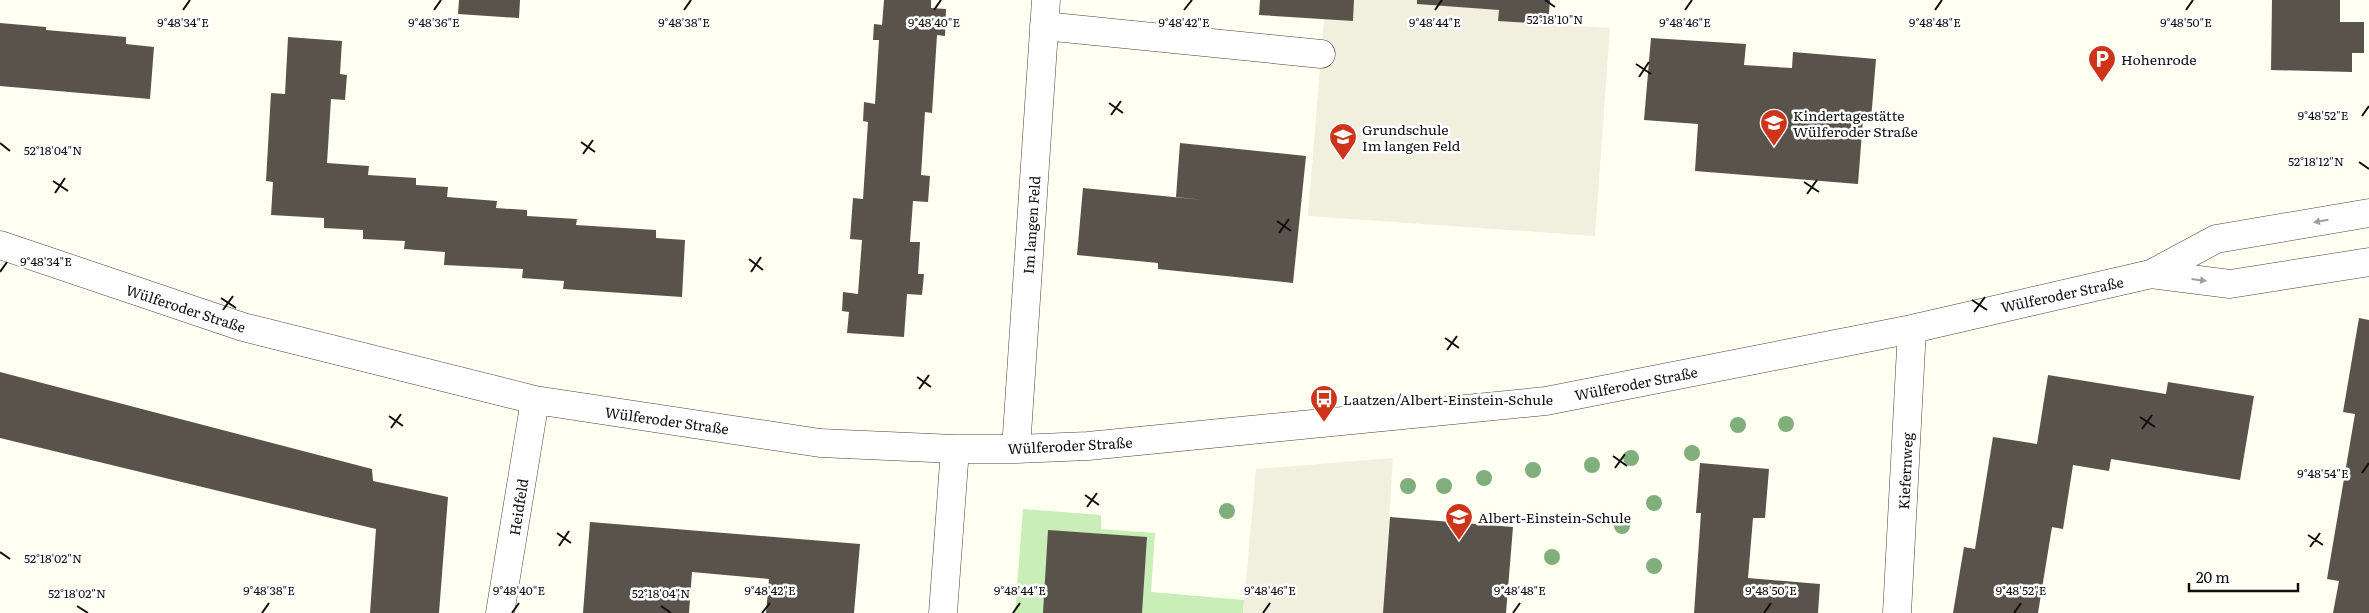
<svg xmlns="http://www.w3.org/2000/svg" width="2369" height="613" font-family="Literata,serif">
	<rect width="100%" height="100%" fill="#fffff2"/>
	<path fill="#c9eeb7" d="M1023 509 1101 515V529L1155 533 1151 592 1244 600 1243 613H1015Z"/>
	<path fill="#f1f0df" d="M1354 0H1417V4L1499 10 1498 21 1610 28 1595 236 1308 216 1324 19 1353 21Z
		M1393 458 1383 613H1243L1256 469Z"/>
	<path fill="#59534b" d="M459 0H520L519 18 458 14Z
		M884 0H931V8L946 9 945 36 937 35 932 113 925 112 921 175 930 176 928 202 913 201 910 242H920L918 274H924L922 295 907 294 904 337 847 333 849 312 842 311 843 292 858 294 862 240 850 239 853 198 863 199 868 122 863 121 864 102 875 104 879 40H873L874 24 882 25Z
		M1260 0H1354L1353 21 1259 15Z
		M1417 0H1550L1548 24 1498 21 1499 10 1417 4Z
		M2272 0H2340V22H2364V53H2352V72L2271 70Z
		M0 23 46 27V30L126 37V44L154 47 150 99 0 86Z
		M288 37 342 41 340 74 347 75 345 100 331 99 327 163 369 166 368 175 416 178V185L448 187 447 197 497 201 496 208 527 210V216L577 219 576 225 656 230V238L685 240 682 297 563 289 564 281 522 278 523 269 444 265 445 252 404 249 405 241 363 239V230L324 228V218L271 215 273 182 266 181 271 93 285 94Z
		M1651 38 1746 44 1744 65 1792 68 1793 52 1876 59 1871 120 1863 119 1858 184 1695 171 1698 124 1644 120Z
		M1180 143 1306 156 1293 283 1158 269V263L1077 255 1083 188 1203 200 1176 197Z
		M2359 318 2369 320V613H2333L2339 581 2327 579 2355 414 2343 412Z
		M0 372 372 469 373 481 448 497 439 613H370L376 529 0 438Z
		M2048 375 2166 394 2168 382 2254 396 2240 480 2111 459 2109 471 2073 465 2063 529 2052 527 2038 613H1953L1964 547 1975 549 1993 437 2037 444Z
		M1700 463 1769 469 1765 518H1753L1748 578 1820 584 1818 613H1694L1701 513H1696Z
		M1390 517 1513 527 1506 613H1383Z
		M590 522 860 544 854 613H766L769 579 692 572 689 613H583Z
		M1048 530 1147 537 1142 613H1043Z"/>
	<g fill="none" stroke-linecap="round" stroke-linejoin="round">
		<defs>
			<path id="minor" d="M1044 26 1321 54
				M0 245 243 327 535 400 820 443 955 449H1016L1088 446 1546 401 1912 329 2151 274 2216 239 2369 213
				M2151 274 2230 284 2369 262
				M1016 449 1046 0
				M500 613 535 400
				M943 613 955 449
				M1897 613 1912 329"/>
		</defs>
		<use href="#minor" stroke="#424242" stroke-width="29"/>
		<use href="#minor" stroke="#fff" stroke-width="28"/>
	</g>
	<g fill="#81af7b">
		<circle cx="1786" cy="424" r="8"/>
		<circle cx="1738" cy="425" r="8"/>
		<circle cx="1692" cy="453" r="8"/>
		<circle cx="1631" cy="458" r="8"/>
		<circle cx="1592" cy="465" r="8"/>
		<circle cx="1533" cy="470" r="8"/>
		<circle cx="1484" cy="478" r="8"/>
		<circle cx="1408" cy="486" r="8"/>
		<circle cx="1444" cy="486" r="8"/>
		<circle cx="1654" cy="503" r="8"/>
		<circle cx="1227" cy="511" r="8"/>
		<circle cx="1622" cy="526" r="8"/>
		<circle cx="1552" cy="557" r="8"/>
		<circle cx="1654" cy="566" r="8"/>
	</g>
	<defs><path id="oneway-solid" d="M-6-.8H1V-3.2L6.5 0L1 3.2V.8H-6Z" transform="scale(1.25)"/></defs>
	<g fill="#9f9f9f">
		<use href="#oneway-solid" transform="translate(2321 221) rotate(170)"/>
		<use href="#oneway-solid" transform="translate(2199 280) rotate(7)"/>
	</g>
	<path fill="none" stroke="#0f0f0f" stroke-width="2" d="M1545 0 1555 7M183 10 190 0M434 10 441 0M684 10 691 0M934 10 941 0M1184 10 1192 0M1435 10 1442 0M1685 10 1692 0M1935 10 1942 0M2186 10 2193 0M1636 64 1651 74M1639 77 1649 62M1109 103 1123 113M1111 115 1121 101M2362 116 2369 106M581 142 595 152M0 143 10 151M583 154 593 140M2359 162 2369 169M53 181 68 191M1804 182 1819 192M55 193 65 178M1807 194 1817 180M1277 221 1291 231M1279 233 1289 219M749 259 763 270M0 272 7 262M751 272 761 257M221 298 236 308M1972 300 1987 310M223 310 233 296M1974 312 1985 297M1445 338 1459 348M1447 350 1457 336M917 377 931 387M919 389 929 375M389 416 403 426M2140 417 2155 427M391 428 401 414M2142 429 2152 415M1613 456 1627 466M1615 468 1625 454M2362 473 2369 463M1085 495 1099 505M1087 507 1097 493M557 533 571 543M2308 535 2323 545M559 546 569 531M2310 547 2320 533M0 552 10 559M77 606 88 613M661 606 671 613M262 613 269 603M512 613 519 603M762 613 770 603M1013 613 1020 603M1263 613 1270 603M1513 613 1520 603M1764 613 1771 603M2014 613 2021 603"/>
	<defs>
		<symbol id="parking-pin" viewBox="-11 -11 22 30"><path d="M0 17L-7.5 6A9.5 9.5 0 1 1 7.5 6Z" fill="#ce3419" stroke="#fff"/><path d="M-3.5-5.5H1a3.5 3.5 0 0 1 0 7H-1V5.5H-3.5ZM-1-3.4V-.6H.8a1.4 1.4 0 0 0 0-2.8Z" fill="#fff"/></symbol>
		<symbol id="school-pin" viewBox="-11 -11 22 30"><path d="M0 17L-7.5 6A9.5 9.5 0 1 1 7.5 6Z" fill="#ce3419" stroke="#fff"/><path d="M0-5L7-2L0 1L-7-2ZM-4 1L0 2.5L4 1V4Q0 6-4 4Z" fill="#fff"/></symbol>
		<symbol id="bus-pin" viewBox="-11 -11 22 30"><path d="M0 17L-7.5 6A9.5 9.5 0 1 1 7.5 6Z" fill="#ce3419" stroke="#fff"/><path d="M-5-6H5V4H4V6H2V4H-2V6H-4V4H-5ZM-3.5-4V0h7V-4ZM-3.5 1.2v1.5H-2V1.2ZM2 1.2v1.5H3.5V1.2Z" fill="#fff"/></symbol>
	</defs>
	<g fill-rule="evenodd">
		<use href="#parking-pin" x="2086" y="43" width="32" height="43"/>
		<use href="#school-pin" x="1758" y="107" width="32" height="43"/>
		<use href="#school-pin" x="1327" y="121" width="32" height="43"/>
		<use href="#bus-pin" x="1308" y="383" width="32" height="43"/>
		<use href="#school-pin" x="1443" y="501" width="32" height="43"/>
	</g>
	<g text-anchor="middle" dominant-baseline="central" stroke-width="5" stroke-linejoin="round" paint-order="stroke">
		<g font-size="14" fill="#0f0f0f" stroke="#fff" text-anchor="start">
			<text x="2121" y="59">Hohenrode</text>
			<text x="1793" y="115">Kindertagestätte<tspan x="1793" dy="16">Wülferoder Straße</tspan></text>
			<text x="1362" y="129">Grundschule<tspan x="1362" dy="16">Im langen Feld</tspan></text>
			<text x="1343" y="399">Laatzen/Albert-Einstein-Schule</text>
			<text x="1478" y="517">Albert-Einstein-Schule</text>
		</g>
		<g font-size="14" fill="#0f0f0f" stroke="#fff">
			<text transform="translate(1031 225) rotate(-86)">Im langen Feld</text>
			<text transform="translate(2062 294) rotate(-12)">Wülferoder Straße</text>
			<text transform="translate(186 308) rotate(18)">Wülferoder Straße</text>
			<text transform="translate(1636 383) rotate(-11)">Wülferoder Straße</text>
			<text transform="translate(667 420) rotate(8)">Wülferoder Straße</text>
			<text transform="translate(1070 445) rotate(-3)">Wülferoder Straße</text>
			<text transform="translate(1905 471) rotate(-87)">Kiefernweg</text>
			<text transform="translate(518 507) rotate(-81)">Heidfeld</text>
		</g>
	</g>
	<g font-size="12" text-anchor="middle" fill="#0f0f0f" stroke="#fff" stroke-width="5" stroke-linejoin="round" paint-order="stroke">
		<text x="1555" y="24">52°18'10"N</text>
		<text x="183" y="27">9°48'34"E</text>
		<text x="434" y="27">9°48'36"E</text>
		<text x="684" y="27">9°48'38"E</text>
		<text x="934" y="27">9°48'40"E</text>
		<text x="1184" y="27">9°48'42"E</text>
		<text x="1435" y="27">9°48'44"E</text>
		<text x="2186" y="27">9°48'50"E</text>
		<text x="1685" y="27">9°48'46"E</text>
		<text x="1935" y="27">9°48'48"E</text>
		<text x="2323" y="120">9°48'52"E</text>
		<text x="53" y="155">52°18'04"N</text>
		<text x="2316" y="166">52°18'12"N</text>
		<text x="46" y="266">9°48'34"E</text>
		<text x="2323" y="478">9°48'54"E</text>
		<text x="53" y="563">52°18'02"N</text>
		<text x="269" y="595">9°48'38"E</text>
		<text x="519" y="595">9°48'40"E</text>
		<text x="770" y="595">9°48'42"E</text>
		<text x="1020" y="595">9°48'44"E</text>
		<text x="1270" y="595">9°48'46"E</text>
		<text x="1520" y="595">9°48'48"E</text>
		<text x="1771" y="595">9°48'50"E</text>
		<text x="2021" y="595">9°48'52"E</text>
		<text x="77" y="598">52°18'02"N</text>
		<text x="661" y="598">52°18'04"N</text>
	</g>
	<path d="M2189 583v8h109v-8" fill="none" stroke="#0f0f0f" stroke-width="2.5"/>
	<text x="2196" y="583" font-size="15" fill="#0f0f0f" stroke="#ffffff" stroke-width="4" paint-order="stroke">20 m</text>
</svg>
